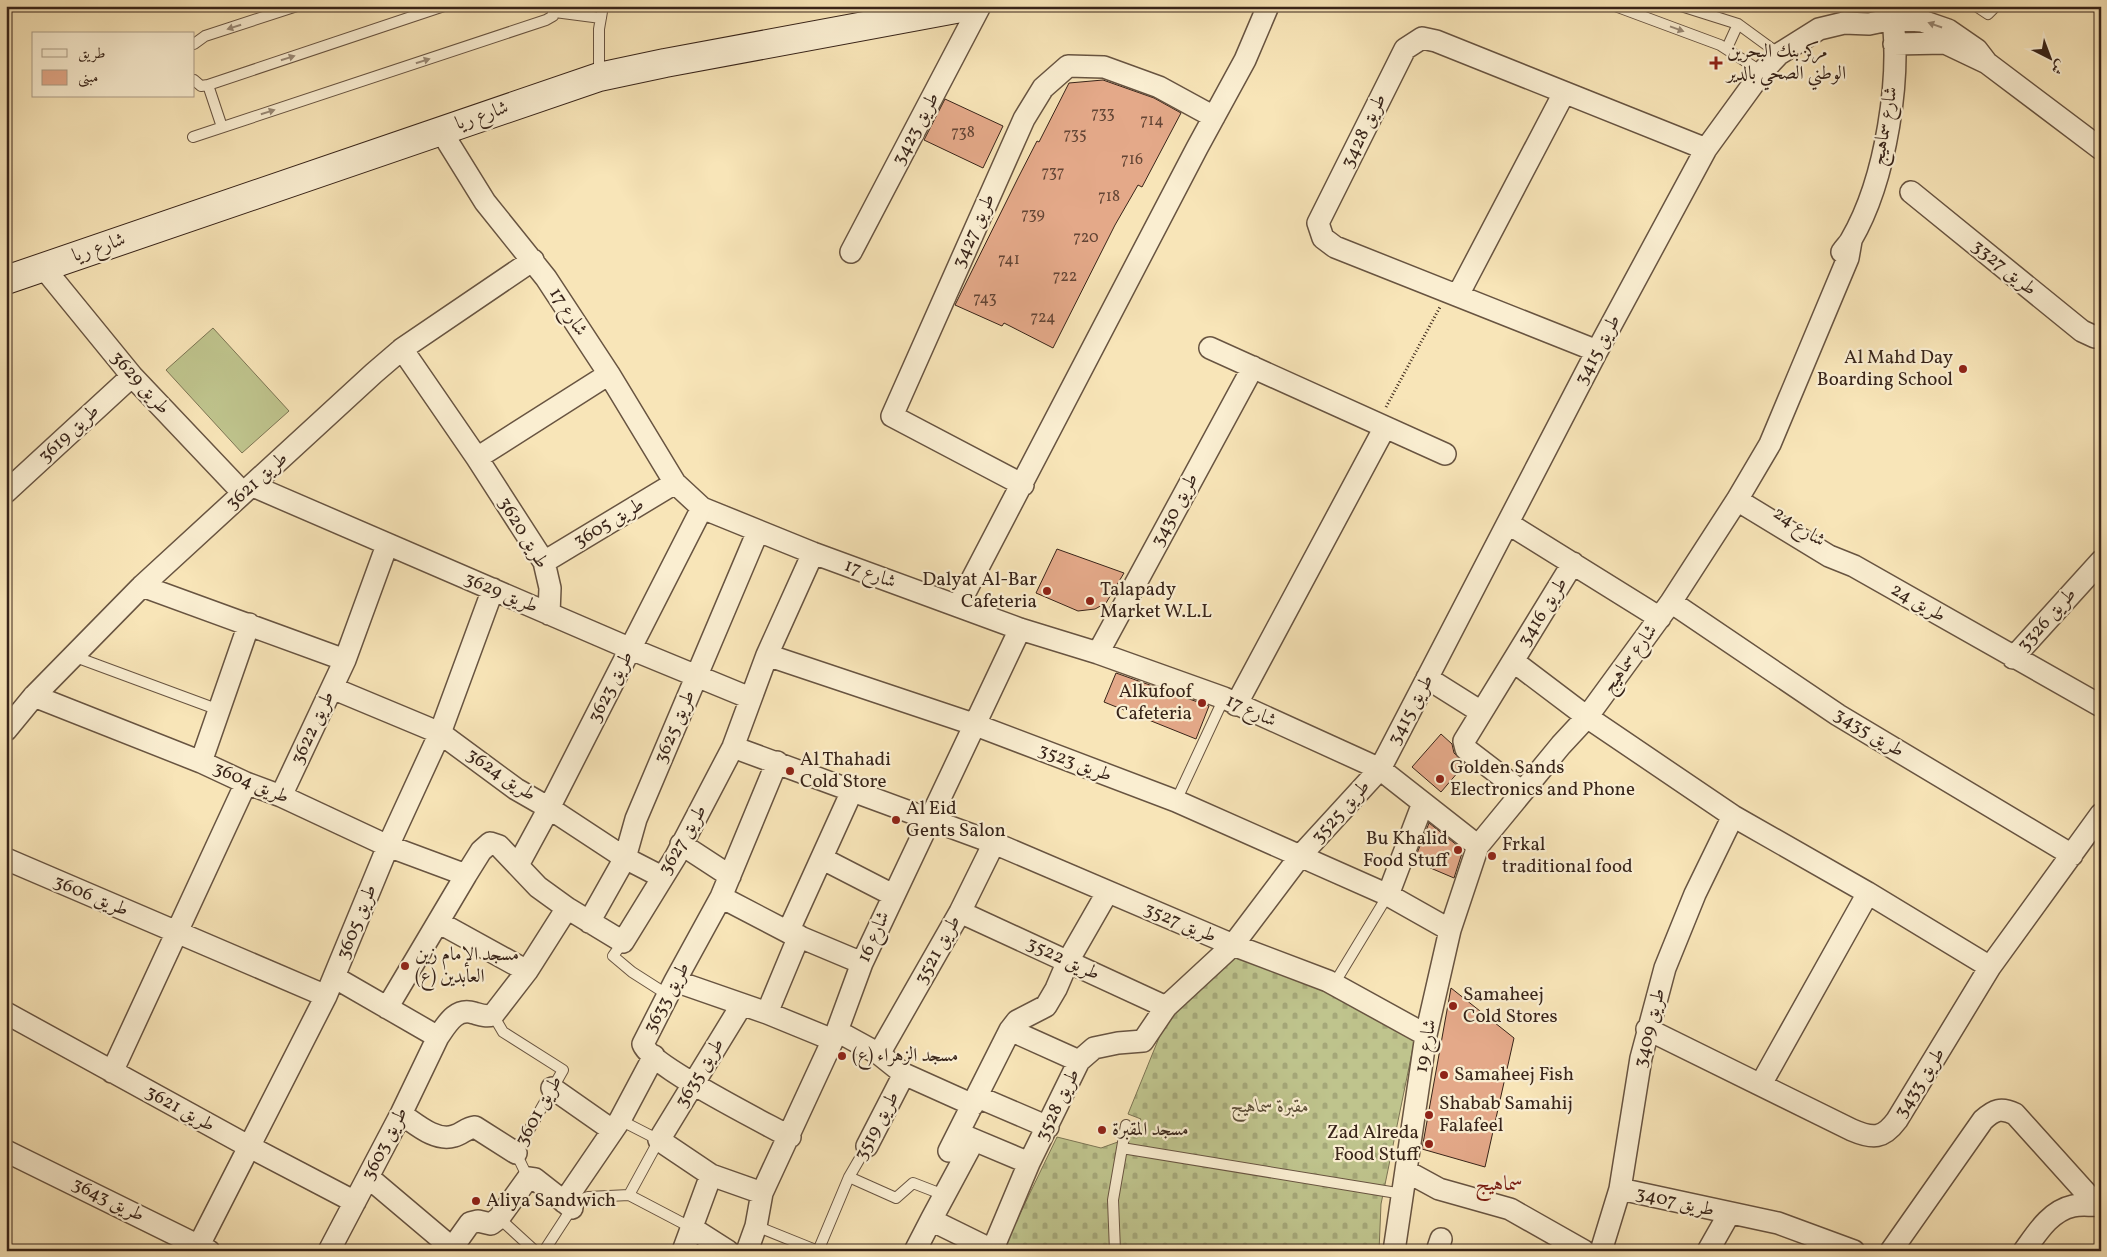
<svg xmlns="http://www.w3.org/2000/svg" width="2107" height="1257" font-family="Vollkorn,Amiri,serif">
	<defs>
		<pattern id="cemetery-stones" width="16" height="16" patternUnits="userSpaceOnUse" patternTransform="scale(1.25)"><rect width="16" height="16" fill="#bfc48d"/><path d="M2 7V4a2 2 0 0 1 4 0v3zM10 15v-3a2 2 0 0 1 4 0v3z" fill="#a5a879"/></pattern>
	</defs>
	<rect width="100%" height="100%" fill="#f8e5b8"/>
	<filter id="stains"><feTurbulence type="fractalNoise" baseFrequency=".004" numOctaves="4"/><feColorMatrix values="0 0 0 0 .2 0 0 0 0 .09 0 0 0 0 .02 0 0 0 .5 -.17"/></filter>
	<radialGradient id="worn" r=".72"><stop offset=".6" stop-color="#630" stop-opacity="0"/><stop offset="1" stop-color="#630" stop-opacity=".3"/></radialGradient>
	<path fill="url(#cemetery-stones)" stroke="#7c7453" d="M1217 952 1287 971 1416 1033 1381 1204 1379 1251H1002L1057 1137 1101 1148 1129 1138 1141 1119 1128 1114 1165 1023Z"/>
	<path fill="#bfc48d" stroke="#7c7453" d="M213 328 289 411 242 453 166 370Z"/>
	<path fill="#e4a989" stroke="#382419" d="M1103 80 1154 98 1181 113 1142 187 1138 185 1115 225 1053 348 1004 323 1002 326 955 305 1018 178 1037 141 1039 142 1069 83Z
		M945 99 1003 126 983 168 924 140Z
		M1057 549 1124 573 1106 603 1095 609 1078 611 1036 593Z
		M1116 673 1209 706 1196 739 1104 702Z
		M1441 734 1452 744 1454 753 1465 764 1441 792 1412 767Z
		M1429 823 1463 850 1454 878 1414 861Z
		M1451 988 1514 1038 1485 1167 1422 1149Z"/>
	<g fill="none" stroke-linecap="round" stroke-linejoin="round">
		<defs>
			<path id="service" d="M1615 6 1720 45 1762 72
				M1681 6 1738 24 1779 54
				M1976 6 1988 14 1996 6
				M555 12 601 18
				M194 44 205 36 297 6
				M1727 48 1738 24
				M599 75V29L603 6
				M194 80 201 86 208 85 444 6
				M208 85 222 127
				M193 137 546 20 553 16V6
				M73 656 219 710
				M1176 801 1224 698
				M623 942 613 956 632 972 668 995
				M1334 984 1388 895
				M493 1015 503 1032 563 1070 516 1153 528 1178
				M620 1120 659 1140 629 1195
				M1122 1148 1403 1194
				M849 1177 896 1198 913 1183 944 1195
				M499 1218 535 1251
				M756 1226 818 1251
				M544 1251 572 1208 580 1200 588 1197 629 1195 692 1228
				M818 1251 849 1177 867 1146
				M1115 1251 1113 1200 1126 1125"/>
			<path id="minor" d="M1894 44 1945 43 1987 63 2101 149
				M441 131 485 202 546 278 609 374 675 483 702 508 813 553 1020 629 1098 653 1224 698 1380 769 1478 846
				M1911 192 2082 331 2095 337H2101
				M851 252 980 6
				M1842 252C1845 247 1849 244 1851 240 1886 180 1903 74 1891 6
				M43 267 132 376 243 493
				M1458 295 1564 93
				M1210 348 1445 454
				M402 349 477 458 544 562 550 588 549 614
				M1597 351 1335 247 1323 238 1318 223 1405 49 1422 38 1436 41 1706 149
				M477 458 609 374
				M1023 485 892 416 1024 119 1043 88 1068 66 1104 67 1159 87 1214 117
				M253 486 631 649 750 698
				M6 492 132 376
				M1737 500 1829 556 1854 566 2101 706
				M1509 524 1660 618
				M544 562 675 483
				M142 586 345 660
				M1671 602 1838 715 2072 855
				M958 606 1197 148 1245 60 1268 6
				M1098 653 1253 367
				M767 655 973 724 1176 801 1388 895 1450 930
				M2013 658 2101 561
				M1513 661 1587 717 1733 816 1868 893 1990 967
				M1427 678 1481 712
				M332 688 440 733 516 789 549 808 625 858 662 877
				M34 696 201 762 246 783 281 796 388 846 466 875
				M1236 705 1385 427
				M6 730 34 696 142 586 374 373 402 349 533 260
				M733 747 994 843 1233 945 1328 981 1426 1035
				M201 762 249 624
				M777 762 721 897 675 981 643 1044C650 1066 765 1123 790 1137
				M1522 792 1466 749 1464 741 1573 563
				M281 796 345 660 387 545
				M681 844 730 876
				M6 859 326 996
				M823 859 893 895
				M518 865 549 808 702 508
				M1388 895 1423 803
				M721 897 788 932 862 963
				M960 912 1166 1007
				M438 922 527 971
				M589 922 625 858 636 819 758 531
				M788 932 852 791
				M334 977 438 1037C447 1024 456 1007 474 1013 481 1015 486 1017 493 1015L527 971 567 908
				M675 981 767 1013 833 1040
				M741 1006 659 1140 711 1175 762 1193
				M387 1008 466 875 481 851 490 843 499 846 538 887 567 908 623 942 676 856 733 747 767 655 813 553
				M6 1013 248 1146 355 1202
				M767 1013 799 936
				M1647 1029 1852 1130C1873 1139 1883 1139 1897 1120L1990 967 2101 814
				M1010 1030 1079 1061
				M837 1031 879 1054 904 1074 973 1105
				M879 1054 960 912 994 843
				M112 1072 246 783
				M1761 1084 1868 893
				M552 1088 612 1130
				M978 1097 1048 1127
				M401 1114C415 1123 435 1142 454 1136 462 1134 466 1128 475 1127L516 1153
				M960 1134 1029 1163
				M974 1140 931 1220 992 1250
				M867 1146 904 1074
				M6 1151 209 1251
				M949 1151 1010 1030 1017 1021 1046 1006 1056 989 1068 961 1107 893
				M1406 1171 1439 1189 1510 1209 1584 1251
				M368 1177 452 1248
				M1620 1189 1778 1223 1854 1251
				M564 1202 620 1120 654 1056
				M692 1228 728 1251
				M199 1245 326 996 388 846 440 733 493 589
				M329 1251 401 1114 438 1037
				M450 1251 470 1223 478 1221 491 1224 499 1218 528 1178 535 1179 572 1208
				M683 1251 711 1175
				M747 1251 756 1226 762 1193 837 1031 862 963 1020 629
				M915 1251 931 1220
				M992 1251 1029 1163 1079 1061 1094 1048 1118 1043 1143 1041 1166 1007 1233 945 1301 855 1380 769 1597 351 1706 149 1762 72 1779 54 1819 29 1844 23 1869 24 1893 19 1922 21 1948 30 1977 50 1987 63
				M1394 1251 1426 1035 1450 930 1478 846 1561 745 1587 717 1671 602 1737 500 1770 444 1848 258 1851 241
				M1437 1251 1441 1239
				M1601 1251 1620 1189 1641 1058 1665 968 1695 894 1733 816
				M1708 1251 1729 1214
				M1891 1251 1983 1120C1994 1110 2001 1107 2015 1114L2097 1205
				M2024 1251C2037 1233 2050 1211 2073 1206 2082 1204 2091 1206 2101 1205"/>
			<path id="secondary" d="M6 280 599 77 665 63 972 6"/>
		</defs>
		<use href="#service" stroke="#685441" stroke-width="12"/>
		<use href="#minor" stroke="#685441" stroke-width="24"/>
		<use href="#secondary" stroke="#382419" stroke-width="30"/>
		<path stroke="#382419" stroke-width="3" stroke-dasharray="1 2.5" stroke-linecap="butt" d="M1386 407 1440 307"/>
		<use href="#service" stroke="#faeed1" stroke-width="10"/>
		<use href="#minor" stroke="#faeed1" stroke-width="21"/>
		<use href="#secondary" stroke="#faeed1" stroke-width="28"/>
	</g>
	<defs><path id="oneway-solid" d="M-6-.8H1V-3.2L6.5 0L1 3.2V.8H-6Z" transform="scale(1.25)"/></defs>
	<g fill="#998975">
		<use href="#oneway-solid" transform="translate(1935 25) rotate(-161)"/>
		<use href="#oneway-solid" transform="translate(234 27) rotate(162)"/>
		<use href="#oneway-solid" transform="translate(1677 29) rotate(20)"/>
		<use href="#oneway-solid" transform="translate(288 58) rotate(-18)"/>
		<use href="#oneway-solid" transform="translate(423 61) rotate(-18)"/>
		<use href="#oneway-solid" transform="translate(268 112) rotate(-18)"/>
	</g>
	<g fill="#8f2418" stroke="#faeed1" stroke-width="2">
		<path d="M1713.5 55.5h5v5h5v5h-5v5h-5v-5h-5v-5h5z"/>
		<circle cx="1963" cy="369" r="5"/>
		<circle cx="1047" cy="591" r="5"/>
		<circle cx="1090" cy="601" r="5"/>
		<circle cx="1202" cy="703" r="5"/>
		<circle cx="790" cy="771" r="5"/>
		<circle cx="1440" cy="779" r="5"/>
		<circle cx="896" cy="820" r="5"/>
		<circle cx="1458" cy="850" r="5"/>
		<circle cx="1492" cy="856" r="5"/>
		<circle cx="405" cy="966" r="5"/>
		<circle cx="1453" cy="1006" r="5"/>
		<circle cx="842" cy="1056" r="5"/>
		<circle cx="1444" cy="1075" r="5"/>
		<circle cx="1429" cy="1115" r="5"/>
		<circle cx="1102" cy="1130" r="5"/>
		<circle cx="1429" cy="1144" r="5"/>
		<circle cx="476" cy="1201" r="5"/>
	</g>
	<g text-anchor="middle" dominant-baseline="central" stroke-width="4.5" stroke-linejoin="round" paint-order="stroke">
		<g font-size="16" fill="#634535">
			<text x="1103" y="114">733</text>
			<text x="1152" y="121">714</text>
			<text x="963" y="133">738</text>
			<text x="1075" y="135">735</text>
			<text x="1132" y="160">716</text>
			<text x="1053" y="173">737</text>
			<text x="1109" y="197">718</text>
			<text x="1033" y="215">739</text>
			<text x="1086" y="238">720</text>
			<text x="1009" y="260">741</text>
			<text x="1065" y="277">722</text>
			<text x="985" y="299">743</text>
			<text x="1043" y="318">724</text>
		</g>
		<g font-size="19" fill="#382419" stroke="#faeed1" text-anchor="start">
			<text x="1727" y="52">مركز بنك البحرين<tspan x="1727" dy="22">الوطني الصحي بالدير</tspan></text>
			<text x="1953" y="358" text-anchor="end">Al Mahd Day<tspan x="1953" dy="22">Boarding School</tspan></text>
			<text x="1037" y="580" text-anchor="end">Dalyat Al-Bar<tspan x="1037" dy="22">Cafeteria</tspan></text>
			<text x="1100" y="590">Talapady<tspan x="1100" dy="22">Market W.L.L</tspan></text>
			<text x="1192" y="692" text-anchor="end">Alkufoof<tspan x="1192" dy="22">Cafeteria</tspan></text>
			<text x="800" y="760">Al Thahadi<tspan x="800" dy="22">Cold Store</tspan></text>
			<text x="1450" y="768">Golden Sands<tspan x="1450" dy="22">Electronics and Phone</tspan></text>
			<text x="906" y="809">Al Eid<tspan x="906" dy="22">Gents Salon</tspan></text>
			<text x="1448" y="839" text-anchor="end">Bu Khalid<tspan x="1448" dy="22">Food Stuff</tspan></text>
			<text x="1502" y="845">Frkal<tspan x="1502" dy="22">traditional food</tspan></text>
			<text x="415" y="955">مسجد الإمام زين<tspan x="415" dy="22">العابدين (ع)</tspan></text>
			<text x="1463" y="995">Samaheej<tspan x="1463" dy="22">Cold Stores</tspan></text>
			<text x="852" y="1056">مسجد الزهراء (ع)</text>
			<text x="1454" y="1075">Samaheej Fish</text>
			<text x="1439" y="1104">Shabab Samahij<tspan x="1439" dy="22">Falafeel</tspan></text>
			<text x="1112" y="1130">مسجد المقبرة</text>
			<text x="1419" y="1133" text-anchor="end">Zad Alreda<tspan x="1419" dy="22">Food Stuff</tspan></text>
			<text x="486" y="1201">Aliya Sandwich</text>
		</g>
		<g font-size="19" fill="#382419" stroke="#faeed1">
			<text transform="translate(482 116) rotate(-19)">شارع ريا</text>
			<text transform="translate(1885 126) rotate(-80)">شارع سماهيج</text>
			<text transform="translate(916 129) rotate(-62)">طريق 3423</text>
			<text transform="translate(1364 131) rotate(-64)">طريق 3428</text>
			<text transform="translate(974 231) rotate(-66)">طريق 3427</text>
			<text transform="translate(99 248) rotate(-19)">شارع ريا</text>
			<text transform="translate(2004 268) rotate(39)">طريق 3327</text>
			<text transform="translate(568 312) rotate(57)">شارع 17</text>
			<text transform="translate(1598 350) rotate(-62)">طريق 3415</text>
			<text transform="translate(140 383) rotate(48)">طريق 3629</text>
			<text transform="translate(69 434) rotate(-43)">طريق 3619</text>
			<text transform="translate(257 481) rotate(-42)">طريق 3621</text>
			<text transform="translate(1175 510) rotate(-62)">طريق 3430</text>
			<text transform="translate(609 523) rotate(-31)">طريق 3605</text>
			<text transform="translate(1799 527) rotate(33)">شارع 24</text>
			<text transform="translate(523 533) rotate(59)">طريق 3620</text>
			<text transform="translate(870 574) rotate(20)">شارع 17</text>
			<text transform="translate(501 593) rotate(23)">طريق 3629</text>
			<text transform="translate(1918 603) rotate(30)">طريق 24</text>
			<text transform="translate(1543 612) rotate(-58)">طريق 3416</text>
			<text transform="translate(2047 620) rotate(-48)">طريق 3326</text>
			<text transform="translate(1630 659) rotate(-54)">شارع سماهيج</text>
			<text transform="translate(611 687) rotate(-63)">طريق 3623</text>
			<text transform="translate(1411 710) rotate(-62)">طريق 3415</text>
			<text transform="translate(1251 711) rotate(25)">شارع 17</text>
			<text transform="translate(675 727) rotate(-67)">طريق 3625</text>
			<text transform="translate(313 728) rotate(-65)">طريق 3622</text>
			<text transform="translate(1869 733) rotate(31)">طريق 3435</text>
			<text transform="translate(1075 763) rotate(21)">طريق 3523</text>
			<text transform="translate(501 775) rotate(34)">طريق 3624</text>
			<text transform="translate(251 783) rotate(23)">طريق 3604</text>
			<text transform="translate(1341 812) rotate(-48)">طريق 3525</text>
			<text transform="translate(683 840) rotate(-60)">طريق 3627</text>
			<text transform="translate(91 896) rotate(23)">طريق 3606</text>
			<text transform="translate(357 922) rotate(-68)">طريق 3605</text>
			<text transform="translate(1180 923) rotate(23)">طريق 3527</text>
			<text transform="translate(874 937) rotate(-66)">شارع 16</text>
			<text transform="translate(938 950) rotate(-61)">طريق 3521</text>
			<text transform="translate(1063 959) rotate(25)">طريق 3522</text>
			<text transform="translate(667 998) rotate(-62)">طريق 3633</text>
			<text transform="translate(1650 1028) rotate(-76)">طريق 3409</text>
			<text transform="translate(1426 1046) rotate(-80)">شارع 19</text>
			<text transform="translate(700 1073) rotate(-59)">طريق 3635</text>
			<text transform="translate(1920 1083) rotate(-58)">طريق 3433</text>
			<text transform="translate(1058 1105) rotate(-64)">طريق 3528</text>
			<text transform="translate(180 1109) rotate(29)">طريق 3621</text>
			<text transform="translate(539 1111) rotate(-61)">طريق 3601</text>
			<text transform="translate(877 1126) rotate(-62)">طريق 3519</text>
			<text transform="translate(385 1144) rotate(-63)">طريق 3603</text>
			<text transform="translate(108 1200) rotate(26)">طريق 3643</text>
			<text transform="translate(1675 1202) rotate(13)">طريق 3407</text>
		</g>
		<g font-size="19" font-style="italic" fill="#5a4c36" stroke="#faeed1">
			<text x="1270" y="1107">مقبرة سماهيج</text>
		</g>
		<g font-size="21" fill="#7a1f14" stroke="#faeed1">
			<text x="1499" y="1184">سماهيج</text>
		</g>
	</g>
	<rect width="2107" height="1257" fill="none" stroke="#f8e5b8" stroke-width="25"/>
	<rect x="8" y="8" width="2092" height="1242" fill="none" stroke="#382419" stroke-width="2.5"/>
	<rect x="12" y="12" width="2082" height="1232" fill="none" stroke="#382419"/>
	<rect x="32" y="32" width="162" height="65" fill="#faeed1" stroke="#ac9d87"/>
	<rect x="42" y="49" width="25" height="8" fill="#faeed1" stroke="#ac9d87"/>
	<text x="78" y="58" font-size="15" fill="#382419">طريق</text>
	<rect x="42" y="70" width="25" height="15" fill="#e4a989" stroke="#ac9d87"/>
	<text x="78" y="82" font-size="15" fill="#382419">مبنى</text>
	<g transform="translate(2050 58) rotate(138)" stroke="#faeed1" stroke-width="4" paint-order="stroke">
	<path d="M0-4L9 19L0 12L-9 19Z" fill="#382419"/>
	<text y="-8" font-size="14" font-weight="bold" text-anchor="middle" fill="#382419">ش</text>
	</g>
	<rect width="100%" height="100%" filter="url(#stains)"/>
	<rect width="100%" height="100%" fill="url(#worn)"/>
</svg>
